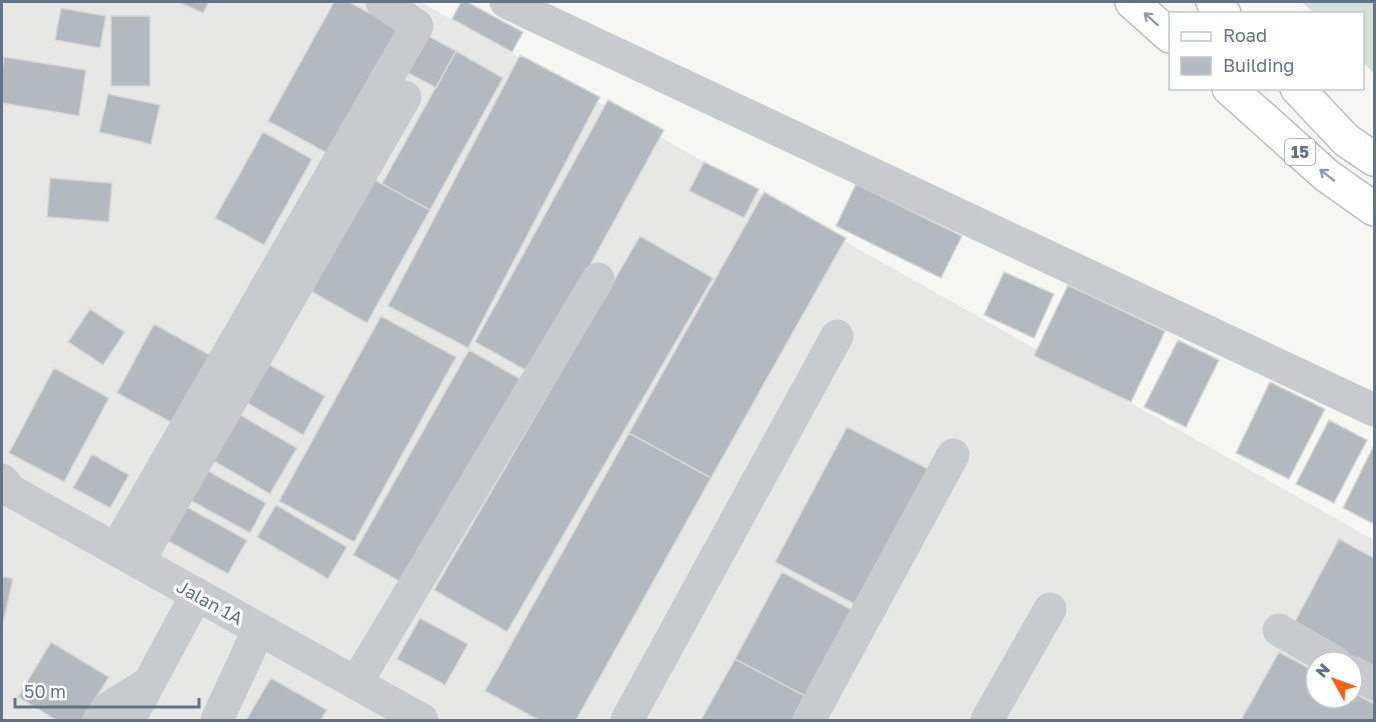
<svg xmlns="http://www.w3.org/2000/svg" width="1376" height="722" font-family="'Golos Text',sans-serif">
	<rect width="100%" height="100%" fill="#f6f7f2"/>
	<path fill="#e7e8e6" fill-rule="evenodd" d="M8 2H421L1374 540V720H2V5ZM1316 662H1352V698H1316Z"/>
	<path fill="#d6dfd3" d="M1302 2H1374V74L1363 62 1362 14 1314 13Z"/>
	<path fill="#b3b9bf" stroke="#d7d8d5" stroke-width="1.5" d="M179 2H209L203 13Z
		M334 2H349L408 33 340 160 268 121Z
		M461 2H467L523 32 512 52 452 19Z
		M61 8 106 16 100 48 55 40Z
		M111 16H150V86H111Z
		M423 33 456 51 436 88 403 70Z
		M456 51 503 78 430 210 382 184Z
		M520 55 600 97 468 348 388 306Z
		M4 57 86 70 79 116 2 103V72Z
		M108 94 160 105 151 144 99 132Z
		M608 100 664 130 531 373 475 342Z
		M263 132 312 159 264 245 215 218Z
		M704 162 759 189 744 218 689 191Z
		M351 167 430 210 367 323 289 279Z
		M50 178 112 183 109 222 47 217Z
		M856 184 962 236 941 278 836 226Z
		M764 192 846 238 711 478 629 433Z
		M640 236 713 278 507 632 434 590Z
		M1004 272 1054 294 1034 338 984 315Z
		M1068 285 1165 331 1131 402 1034 356Z
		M90 309 125 332 103 365 68 342Z
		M381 316 456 357 354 542 279 501Z
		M154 324 217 359 180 427 117 393Z
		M1178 340 1219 360 1186 427 1144 407Z
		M469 350 522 380 406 585 353 555Z
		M263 361 325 396 303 435 242 400Z
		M54 368 109 398 64 482 9 453Z
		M1270 382 1325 409 1289 479 1236 453Z
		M235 412 297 448 270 494 209 458Z
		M1329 420 1367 440 1334 503 1296 484Z
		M847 427 934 472 862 608 775 562Z
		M629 433 711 478 576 720H539L485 691Z
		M1374 445V524L1343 508Z
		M92 454 129 475 110 508 73 488Z
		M206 470 266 503 250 533 190 500Z
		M276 505 347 547 328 579 257 537Z
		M185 506 247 540 228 574 166 540Z
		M1339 539 1374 558V674L1291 629Z
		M782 572 854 611 807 697 735 659Z
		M2 576 13 579 2 627Z
		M420 618 468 644 445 685 397 659Z
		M51 642 109 677 82 720H56L18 697Z
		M1279 652 1316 672V698H1352V692L1374 704V720H1241Z
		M735 659 807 697 794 720H701Z
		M271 678 327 710 321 720H246Z"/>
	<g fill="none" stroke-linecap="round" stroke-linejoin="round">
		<defs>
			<path id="major" d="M1132 2 1170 36
				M1213 2 1224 14
				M1229 88 1326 175 1374 209
				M1297 88 1346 140 1374 159"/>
		</defs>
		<use href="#major" stroke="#babdc1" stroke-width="36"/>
		<path stroke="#c8cbce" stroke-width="33" d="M506 2 1374 410
			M2 480 11 491 422 720
			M116 549 417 26 382 2
			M138 562 405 97
			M1279 630 1335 662
			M1352 672 1374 684
			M356 683 598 279
			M99 720 107 709 147 684
			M129 720 197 594
			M217 720 259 629
			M627 720 837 336
			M809 720 953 455
			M987 720 1050 609"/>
		<use href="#major" stroke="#fff" stroke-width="33"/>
	</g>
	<defs><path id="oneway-shaft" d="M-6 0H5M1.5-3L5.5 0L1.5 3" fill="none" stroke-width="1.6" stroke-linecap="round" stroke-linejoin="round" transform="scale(1.5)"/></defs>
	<g stroke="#929daa">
		<use href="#oneway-shaft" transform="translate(1151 19) rotate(-138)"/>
		<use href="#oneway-shaft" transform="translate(1327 175) rotate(-142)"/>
	</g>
	<g text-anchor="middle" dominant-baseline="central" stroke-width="6" stroke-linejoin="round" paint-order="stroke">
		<rect fill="#fff" stroke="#929daa" stroke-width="1.5" x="1285" y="139" width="30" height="26" rx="4.5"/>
		<g font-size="16" font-weight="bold" fill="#637386">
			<text x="1300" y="152">15</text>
		</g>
		<g font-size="18" fill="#637386" stroke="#fff">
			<text transform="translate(210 602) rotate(29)">Jalan 1A</text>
		</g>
	</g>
	<rect width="1376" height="722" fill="none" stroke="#637386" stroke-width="6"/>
	<rect x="1169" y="12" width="195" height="78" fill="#ffffff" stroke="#c1c7cf" stroke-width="1.5"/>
	<rect x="1181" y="32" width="30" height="9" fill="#ffffff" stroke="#c1c7cf" stroke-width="1.5"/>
	<text x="1223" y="42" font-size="18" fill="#637386">Road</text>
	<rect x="1181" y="57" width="30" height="18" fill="#b3b9bf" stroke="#c1c7cf" stroke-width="1.5"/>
	<text x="1223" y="72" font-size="18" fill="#637386">Building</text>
	<g transform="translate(1334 680) rotate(310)"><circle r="28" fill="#ffffff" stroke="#c1c7cf" stroke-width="1.5"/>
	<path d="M0-4.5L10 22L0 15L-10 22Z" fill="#f36216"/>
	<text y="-9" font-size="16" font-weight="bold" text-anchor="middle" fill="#637386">N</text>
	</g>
	<path d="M15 698v9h184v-9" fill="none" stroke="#637386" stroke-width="3"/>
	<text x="24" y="698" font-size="18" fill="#637386" stroke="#ffffff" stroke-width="4.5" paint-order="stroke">50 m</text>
</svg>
